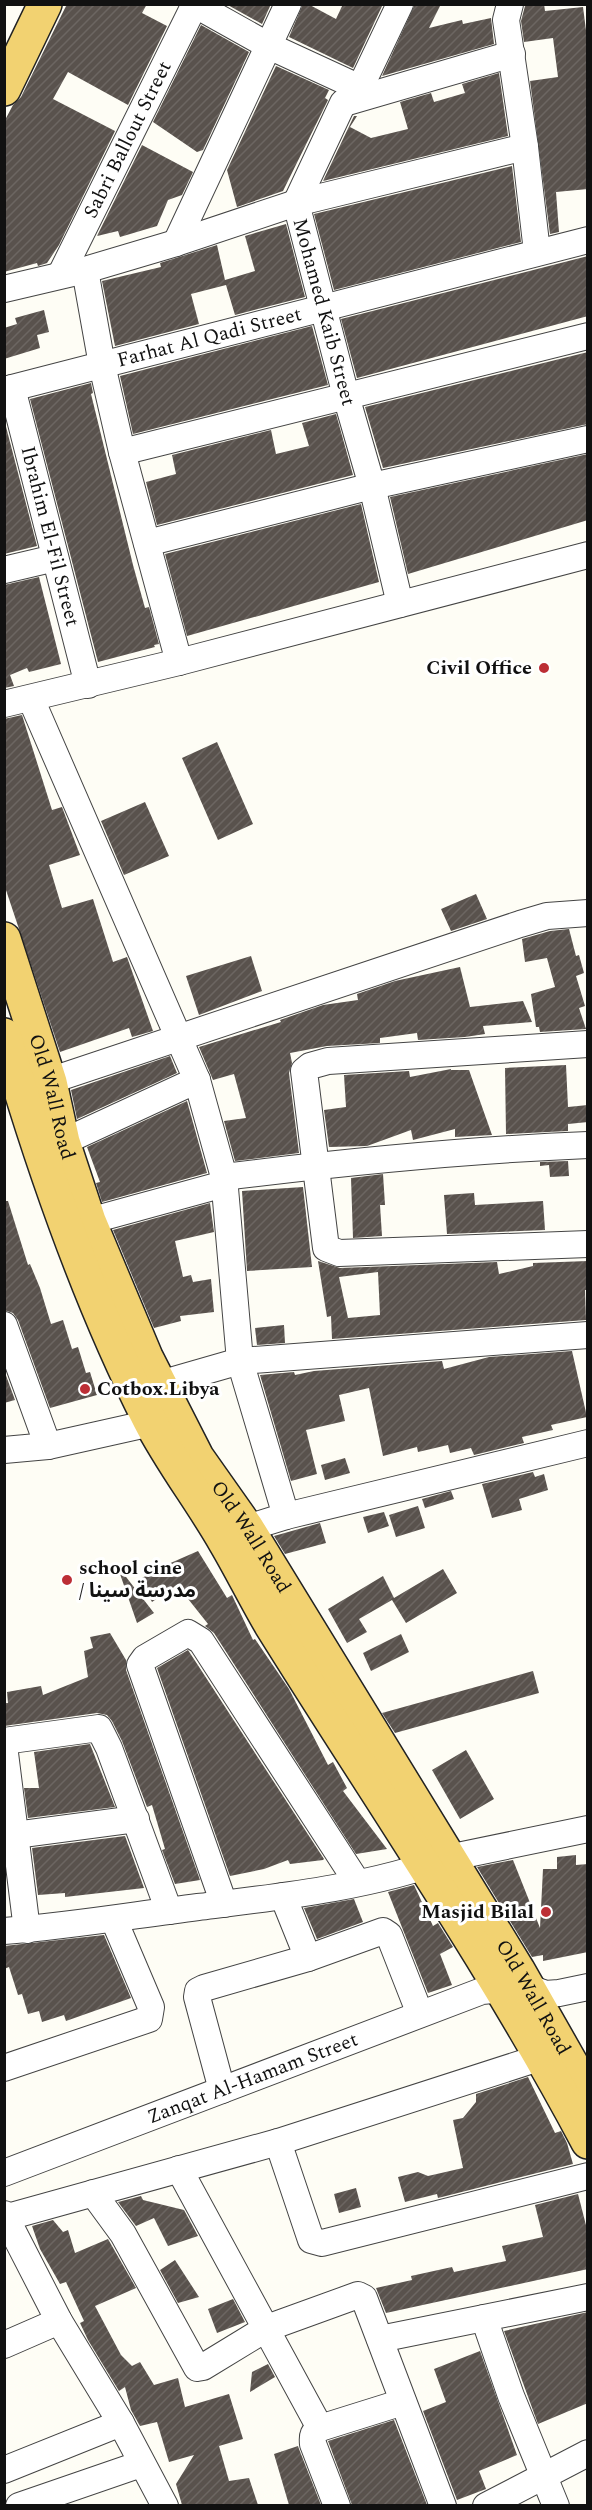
<svg xmlns="http://www.w3.org/2000/svg" width="592" height="2510" font-family="Spectral,'Noto Sans Arabic',serif">
	<defs>
		<pattern id="building-hatch" width="6" height="6" patternUnits="userSpaceOnUse" patternTransform="scale(1.5)"><rect width="6" height="6" fill="#59524d"/><path d="M-1 1l2-2M0 6l6-6M5 7l2-2" fill="none" stroke="#6c6662"/></pattern>
	</defs>
	<rect width="100%" height="100%" fill="#fefdf5"/>
	<path fill="url(#building-hatch)" fill-rule="evenodd" d="M67 4H147L142 13 167 26 128 105 68 72 53 99 115 131 59 245 47 263 38 266 37 263 4 272V122L13 105 21 97Z
		M226 4H271L262 24Z
		M303 4H308L336 19 343 4H383L353 68 289 37Z
		M415 4H441L429 28 462 20 463 24 491 18 494 44 382 76Z
		M544 4 545 11 583 7 588 46V189L556 192 559 232 550 234 530 81 558 77 553 38 524 42 521 21 525 6Z
		M201 25 249 52 203 150 197 152 153 122Z
		M276 66 329 90 325 98 328 100 283 191 237 207 227 170Z
		M499 73 508 136 323 181 354 116H357L350 127 371 138 408 129 400 102 431 93 434 102 465 93 462 84Z
		M142 145 193 172 182 195 168 200 157 226 120 237 118 231 97 236Z
		M512 166 521 242 334 290 314 214Z
		M286 224 305 297 235 315 226 285 191 294 199 324 115 346 102 281 161 267 160 263 217 245 225 280 255 271 245 236Z
		M588 256V316L357 378 341 319Z
		M44 310 49 332 37 335 40 348 4 359V328L17 324 15 318Z
		M312 326 328 385 133 434 120 376Z
		M588 352V424L383 468 365 407Z
		M91 383 93 393 91 394 133 565 145 608 149 607 159 644 154 645 155 647 98 662 30 399Z
		M336 414 353 475 157 525 146 482 176 474 172 455 271 430 276 454 309 446 302 423Z
		M4 419 37 546 4 554Z
		M588 454V520L408 574 390 497Z
		M361 504 379 582 187 636 165 554Z
		M39 577 61 664 29 672 27 668 10 675 14 686 4 688V585Z
		M22 715 52 810 62 807 80 855 49 865 62 908 93 899 113 962 127 957 153 1031 132 1037 129 1028 60 1052 4 884V719Z
		M217 742 253 824 218 840 182 758Z
		M145 802 169 856 124 875 101 821Z
		M476 894 487 919 451 931 441 909Z
		M569 929 576 956 579 955 584 973 576 976 585 1006 579 1008 586 1029 540 1032 539 1027H536L531 994 555 987 547 958 525 962 522 939 550 931Z
		M251 956 262 991 199 1015 186 976Z
		M460 967 470 1007 523 1001 532 1022 483 1026 485 1034 465 1037 418 1040 417 1033 380 1038V1043L327 1046 290 1053 292 1063 289 1073 299 1153 235 1161 224 1121 246 1118 234 1074 213 1080 199 1047 281 1022 280 1020 323 1005 358 1000 357 994 395 981Z
		M170 1056 177 1073 77 1119 71 1090Z
		M566 1065 568 1107 588 1105V1122L568 1124V1131L506 1134 505 1068Z
		M451 1069V1070H469L492 1135 455 1137V1129L413 1140 411 1130 367 1146 329 1147 324 1110 346 1107 344 1075 409 1071 410 1077Z
		M187 1101 207 1173 102 1202 96 1183 100 1182 87 1147Z
		M568 1161 569 1176 550 1177 549 1165 540 1166V1162Z
		M383 1174 385 1205H380L382 1236 353 1238 351 1178Z
		M303 1187 312 1267 247 1271 242 1191Z
		M474 1193 475 1205 543 1201 545 1230 447 1234 444 1195Z
		M4 1201H8L28 1265 30 1264 40 1288 51 1324 63 1320 72 1349 78 1347 86 1373 90 1372 97 1395 50 1408 18 1320 13 1313 4 1310Z
		M210 1203 214 1232 175 1241 183 1277 191 1275 193 1282 211 1279 214 1312 180 1316 181 1321 154 1328 113 1230Z
		M318 1261 340 1268 497 1262 499 1274 533 1266V1263L588 1261V1290H585L586 1320 332 1339 331 1316 327 1317ZM378 1272 380 1315 348 1318 339 1277Z
		M284 1325 285 1343 257 1345 255 1328Z
		M572 1351 587 1417 551 1425 553 1430 522 1437 524 1443 474 1455 471 1448 450 1453 448 1445 418 1452 417 1447 383 1456 369 1388 339 1395 345 1421 306 1430 317 1474 291 1481 260 1375 294 1372 295 1375 314 1371 442 1361 444 1369 489 1357Z
		M4 1370 15 1400 4 1403Z
		M345 1458 350 1473 325 1480 321 1465Z
		M533 1472 535 1477 544 1474 548 1490 519 1499 522 1510 492 1518 482 1484Z
		M451 1491 454 1499 425 1508 422 1499Z
		M418 1506 425 1528 396 1537 389 1515Z
		M384 1512 389 1526 368 1533 363 1517Z
		M320 1523 326 1543 285 1554 274 1536Z
		M198 1551 227 1598 232 1595 253 1640 255 1639 289 1689 328 1765 333 1762 347 1788 343 1791 387 1849 356 1854 214 1633 205 1626 208 1624 177 1585 152 1602 140 1579 166 1565Z
		M443 1569 457 1593 406 1623 392 1600 359 1619 367 1632 347 1643 328 1609 383 1576 394 1598Z
		M123 1573 154 1613 137 1623 120 1574Z
		M110 1633 126 1660V1670L200 1880 175 1884 162 1850 165 1849 152 1805 147 1807 122 1741 112 1721 107 1715 97 1713 4 1726V1703H8L7 1692 41 1686 43 1695 88 1677 84 1651 93 1648 90 1637Z
		M401 1634 409 1652 371 1671 363 1653Z
		M188 1650 324 1859 323 1860 290 1864 288 1860 264 1869 230 1876 157 1668Z
		M533 1671 539 1693 395 1733 382 1713Z
		M90 1744 115 1807 28 1818 24 1788H39L34 1752Z
		M466 1750 494 1799 460 1819 432 1770Z
		M125 1836 144 1888 65 1897V1893L38 1895 32 1848Z
		M576 1855V1865L588 1864V1952L543 1961V1955L532 1957 477 1867 513 1860 540 1928 543 1869H557V1857Z
		M414 1885 433 1926 438 1923 453 1947 440 1954 452 1985 428 1993 388 1892Z
		M354 1899 363 1922 317 1939 304 1908Z
		M104 1935 131 1998 66 2021 64 2015 42 2022 39 2011 28 2014 22 1994 18 1995 9 1967 4 1969V1946Z
		M528 2077 555 2133 561 2131 567 2143 573 2164 438 2198 437 2194 405 2202 398 2177 418 2172 428 2176 463 2168 453 2120 463 2118 476 2102V2094Z
		M356 2188 361 2207 339 2213 334 2194Z
		M578 2194 588 2233V2269L386 2313 376 2288 412 2280 411 2276 452 2267 454 2272 506 2261 502 2246 543 2237 535 2205Z
		M141 2196 143 2200 184 2210 198 2236 168 2246 154 2218 136 2226 118 2202Z
		M53 2220 63 2232 68 2230 75 2253 108 2239 136 2288 95 2306 121 2355 132 2366 140 2362 154 2385 178 2378 185 2407 229 2394 243 2439 219 2446 229 2481 249 2478 258 2505H182L176 2484 194 2455 169 2462 157 2422 140 2426 131 2410 125 2387 119 2391 88 2340 80 2323 84 2321 66 2282 60 2284 40 2249 32 2226Z
		M175 2260 199 2297 178 2303 160 2270Z
		M233 2299 245 2322 217 2333 208 2309Z
		M588 2312V2403L538 2424 504 2331Z
		M480 2351 517 2455 479 2471 486 2489 457 2500 423 2411 446 2402 434 2369Z
		M268 2364 275 2377 250 2392 252 2372Z
		M394 2420 427 2505H352L328 2441Z
		M298 2446 299 2449 321 2505H289L274 2454Z"/>
	<g fill="none" stroke-linecap="round" stroke-linejoin="round">
		<defs>
			<g id="minor">
				<path d="M194 4 269 46 360 88"/>
				<path d="M510 4 506 20 525 147 537 252"/>
				<path d="M344 103 512 54"/>
				<path d="M176 243 288 4"/>
				<path d="M85 270 102 365 122 452 179 662"/>
				<path id="s1" d="M61 274 195 4"/>
				<path d="M4 289 85 270 176 243 296 203 525 147"/>
				<path id="s2" d="M12 388 88 685"/>
				<path id="s3" d="M4 390 588 240"/>
				<path d="M122 452 588 336"/>
				<path d="M147 543 372 486 588 439"/>
				<path d="M4 570 55 558"/>
				<path d="M400 604 372 486 346 396 296 203 343 103 360 88 400 4"/>
				<path d="M31 699 197 1080 224 1177 240 1361 286 1516"/>
				<path d="M4 704 179 662 588 555"/>
				<path d="M588 1044 328 1061 310 1066 304 1071 326 1248 339 1253 588 1244"/>
				<path d="M34 1086 520 924 547 916 588 913"/>
				<path d="M63 1142 197 1080"/>
				<path d="M224 1177C344 1162 466 1150 588 1145"/>
				<path d="M89 1221 224 1184"/>
				<path d="M4 1325 48 1446"/>
				<path d="M160 1384 240 1361 588 1335"/>
				<path d="M4 1450 48 1446 151 1423"/>
				<path d="M233 1536 247 1528 286 1516 588 1443"/>
				<path d="M4 1741 99 1728 109 1748 169 1911"/>
				<path d="M4 1745 27 1930"/>
				<path d="M15 1835 136 1819"/>
				<path d="M283 1896 308 1958"/>
				<path d="M224 1904 140 1665 145 1658 188 1633 201 1641 357 1882"/>
				<path d="M4 1931C70 1926 134 1915 198 1907 279 1897 372 1887 448 1858L588 1829"/>
				<path d="M4 2068 149 2019 151 2007 114 1920"/>
				<path d="M222 2090 197 1997 198 1991 204 1988 308 1958 383 1931 389 1935 420 2014"/>
				<path d="M278 2142 309 2234 311 2240 322 2243 588 2176"/>
				<path d="M179 2169 320 2428"/>
				<path id="s4" d="M4 2173 482 1991 528 1987 545 1994 559 1993 588 1987"/>
				<path d="M93 2193 123 2234 197 2368 203 2367 267 2328 358 2295 364 2298 443 2506"/>
				<path d="M4 2214 59 2321 121 2423 165 2506"/>
				<path d="M4 2218 278 2142 542 2057"/>
				<path d="M484 2318 511 2396 556 2506"/>
				<path d="M380 2339 588 2297"/>
				<path d="M4 2345 59 2321"/>
				<path d="M4 2470 121 2423"/>
				<path d="M19 2506 141 2464"/>
				<path d="M337 2506 313 2444C312 2435 313 2433 320 2428L403 2402"/>
				<path d="M486 2506 588 2453"/>
			</g>
			<g id="major">
				<path d="M4 89 45 4"/>
				<path id="s5" d="M4 939 50 1082 63 1142 89 1221 146 1357 197 1457 247 1528 518 1970 588 2093"/>
				<path d="M4 1035C41 1162 89 1301 149 1419 171 1462 201 1500 225 1542 241 1569 255 1598 271 1625 378 1797 493 1963 588 2142"/>
			</g>
		</defs>
		<use href="#minor" stroke="#444" stroke-width="28"/>
		<use href="#major" stroke="#222" stroke-width="36"/>
		<use href="#minor" stroke="#fff" stroke-width="26"/>
		<use href="#major" stroke="#f2d271" stroke-width="33"/>
	</g>
	<g fill="#bc2e35" stroke="#fff" stroke-width="2">
		<circle cx="544" cy="668" r="6"/>
		<circle cx="85" cy="1389" r="6"/>
		<circle cx="67" cy="1580" r="6"/>
		<circle cx="546" cy="1912" r="6"/>
	</g>
	<g text-anchor="middle" dominant-baseline="central" stroke-width="6" stroke-linejoin="round" paint-order="stroke">
		<g font-size="20" fill="#111" stroke="#fff">
			<text stroke="none"><textPath href="#s1" startOffset="150">Sabri Ballout Street</textPath></text>
			<text transform="translate(324 312) rotate(75)">Mohamed Kaib Street</text>
			<text stroke="none"><textPath href="#s3" startOffset="212">Farhat Al Qadi Street</textPath></text>
			<text stroke="none"><textPath href="#s2" startOffset="153">Ibrahim El-Fil Street</textPath></text>
			<text stroke="none"><textPath href="#s5" startOffset="165">Old Wall Road</textPath></text>
			<text stroke="none"><textPath href="#s5" startOffset="651">Old Wall Road</textPath></text>
			<text stroke="none"><textPath href="#s5" startOffset="1191">Old Wall Road</textPath></text>
			<text stroke="none"><textPath href="#s4" startOffset="266">Zanqat Al-Hamam Street</textPath></text>
		</g>
		<g font-size="20" font-weight="bold" fill="#111" stroke="#fff" text-anchor="end">
			<text x="532" y="668">Civil Office</text>
			<text x="97" y="1389" text-anchor="start">Cotbox.Libya</text>
			<text x="79" y="1568" text-anchor="start">school cine<tspan x="79" dy="23">/ مدرسة سينا</tspan></text>
			<text x="534" y="1912">Masjid Bilal</text>
		</g>
	</g>
	<rect width="592" height="2510" fill="none" stroke="#111111" stroke-width="12"/>
</svg>
